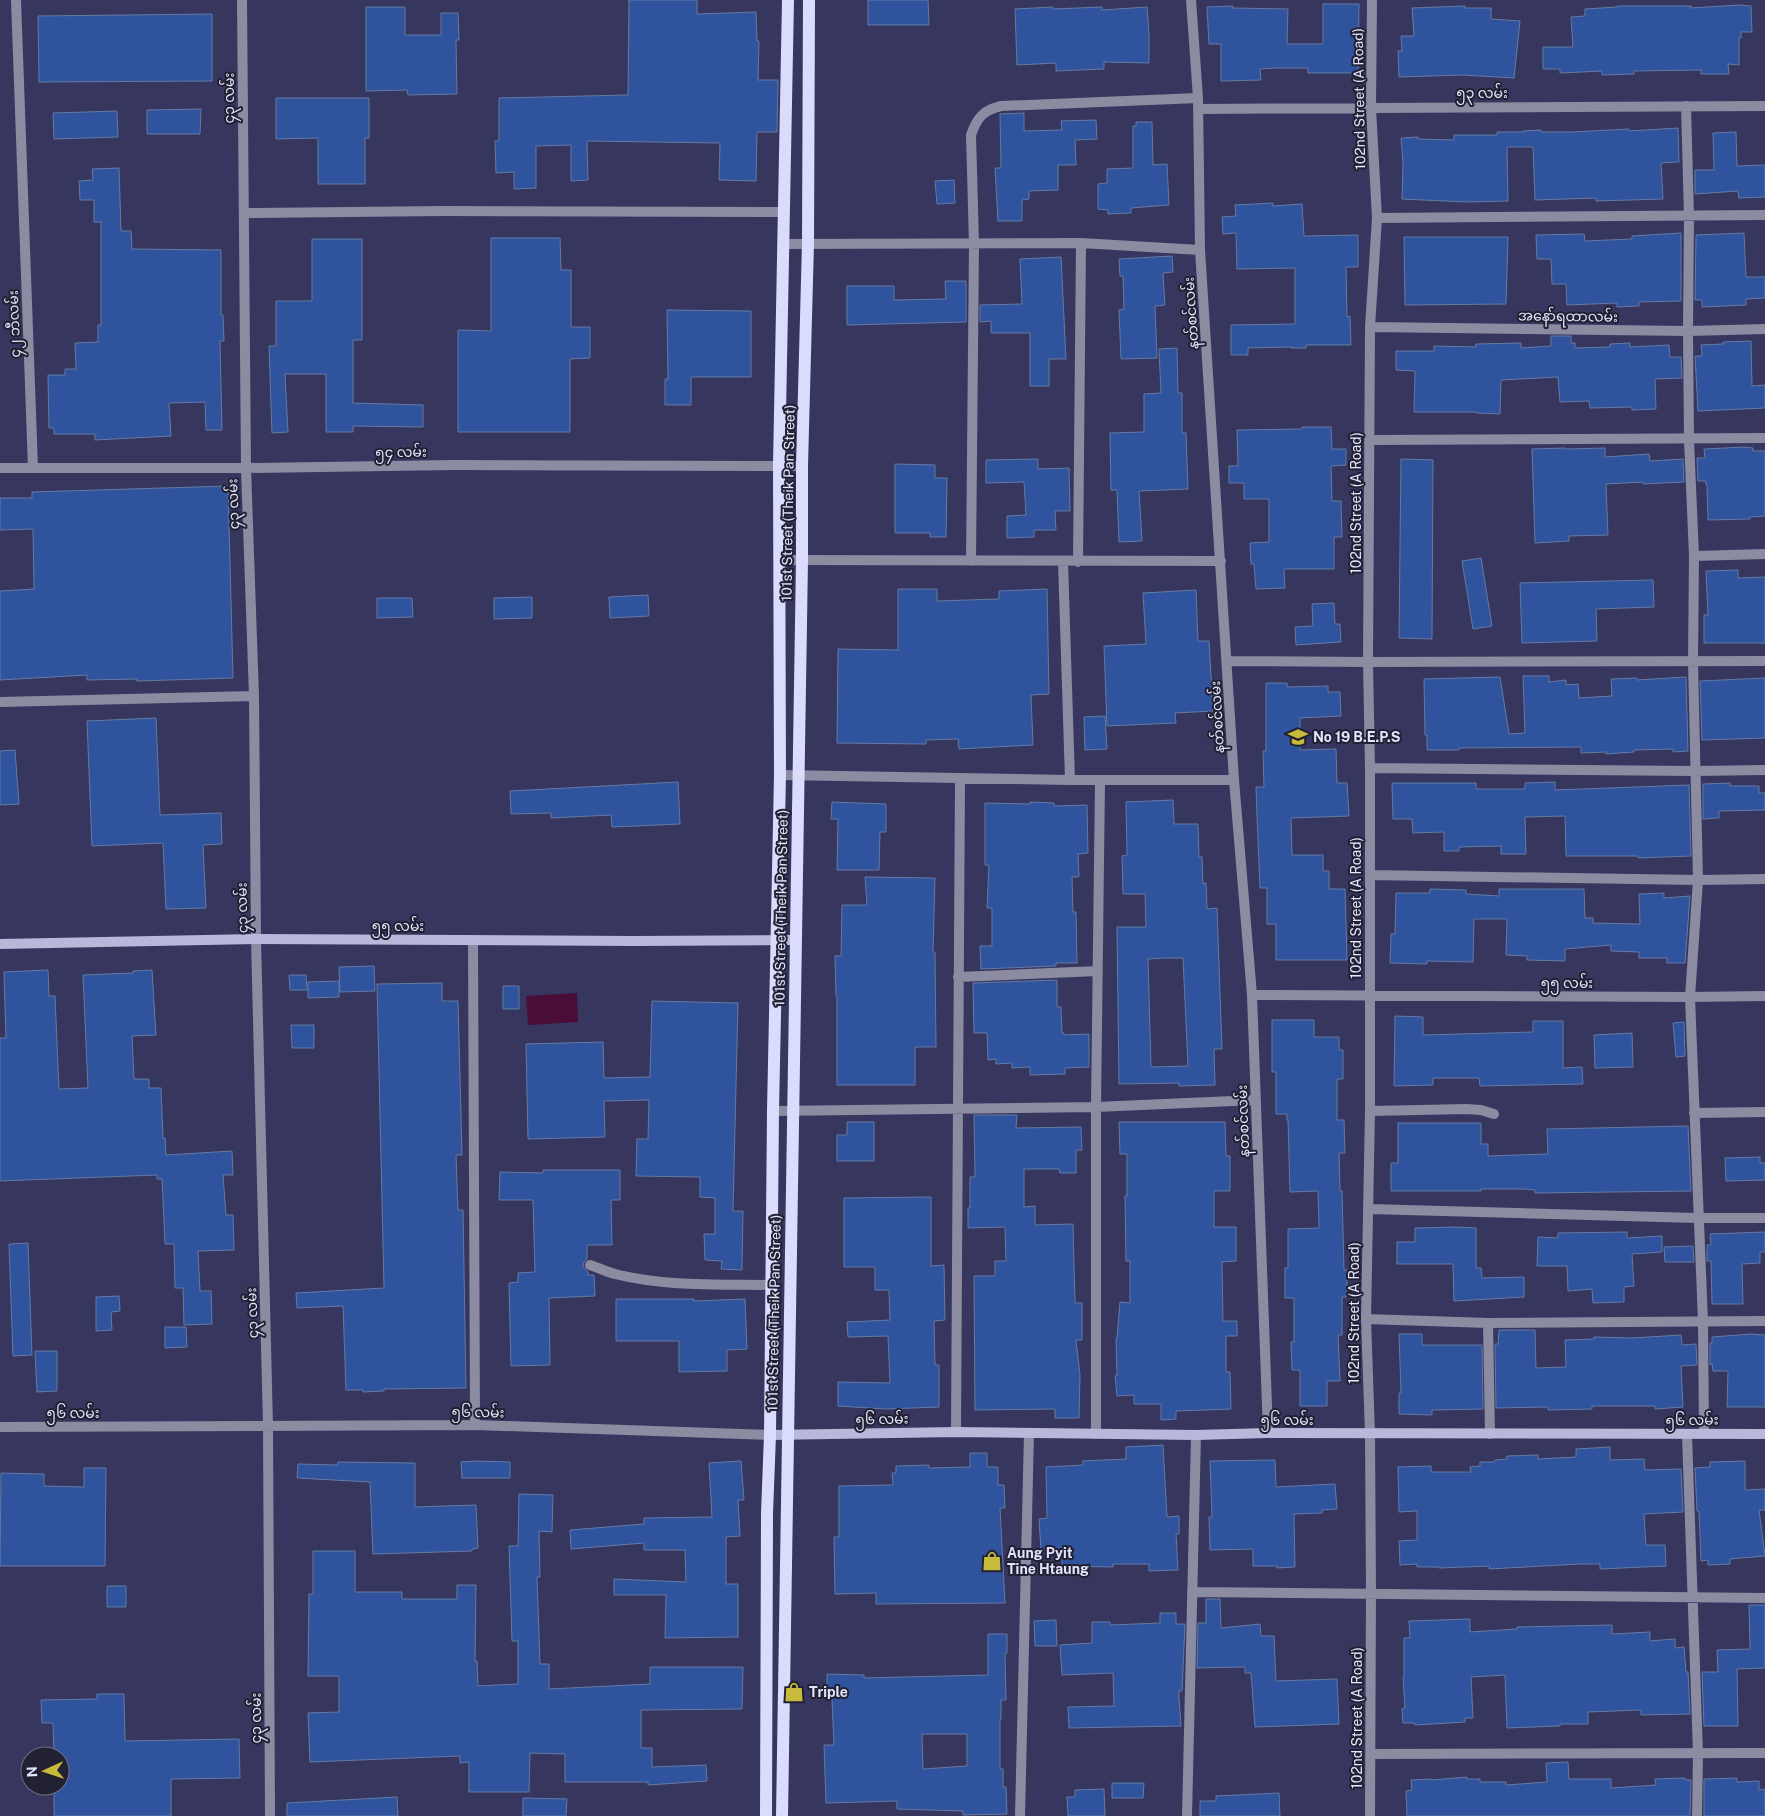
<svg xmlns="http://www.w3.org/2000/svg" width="1765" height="1816" font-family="'Public Sans','Noto Sans Myanmar',sans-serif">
	<rect width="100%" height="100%" fill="#37365f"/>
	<path fill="#4a0d37" d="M577 993 578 1022 528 1025 526 996Z"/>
	<path fill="#30539e" stroke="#657aa4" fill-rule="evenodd" d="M629 0H697V14L756 12 757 41H759L758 80H778L777 132H757L756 181 719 180 720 143 587 141 588 180 571 181V145L536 146V188L514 189V172L496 173 495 141H499V98L628 95Z
		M868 0H928L929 25H868Z
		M1323 4H1359L1358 73H1308V68H1276L1260 69 1261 80 1221 81V44H1209L1207 7 1233 6V8L1288 9 1287 44H1323Z
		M1739 5 1751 6 1752 32H1741V38H1739V65L1728 64 1729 74H1701V70L1634 71V74L1602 75V71L1560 73V69H1543V47H1573L1571 17 1585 16V9L1617 7V6H1691V8Z
		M1465 6V8H1491V19L1520 21 1514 78 1463 75 1399 77 1398 51H1402L1401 36H1414L1412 8Z
		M366 7H405V35H441V13H458L459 40H456L457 94 408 95 407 90 366 91Z
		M1053 7V9L1102 7V10L1147 7 1149 34V63L1104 62V69L1056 71V63L1017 65 1015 9Z
		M212 14V81L39 82 38 16Z
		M276 98H369V138H365V184H318V138L276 139Z
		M201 109 200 134H147V110Z
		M117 111 118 137 54 139 53 113Z
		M1024 113V131L1062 130 1061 121 1096 120 1097 139 1075 140 1076 165H1058V190L1029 191V199L1022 200V221H998L995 168H1001L1000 114Z
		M1136 122H1152L1153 165 1167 164 1169 205 1131 208V213L1108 214V210L1098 209V184L1107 183V169L1133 168V126H1136Z
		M1678 128 1679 162 1661 163 1663 199 1596 201V198L1535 200 1533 147H1507L1508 201 1466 202 1402 199 1403 163 1401 138 1418 137V139L1454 140V135H1497V132H1523V131L1541 130V132H1572L1629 129V131Z
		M1736 132 1737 166 1765 165V197L1739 198 1738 191 1695 194V170H1714L1713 133Z
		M119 168 121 231H131L132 249 221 250V315H223L224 341H220L222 430H206L205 402 169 403 171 436 95 440V434H54V428H49L48 375H65V369H76L75 343 98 342V325H101V222H94V200H80L79 181 93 180 92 169Z
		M954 180 955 203 937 204 935 181Z
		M1273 203V206L1302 204 1304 236 1358 235V267H1346L1347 317 1350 316 1351 345H1306V348H1291V347L1248 348V355H1231V325L1295 324V268L1237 269 1236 233 1223 234 1222 217 1236 216 1235 205Z
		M1681 233V301L1639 302V306L1617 307V303L1567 305 1566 284H1552L1551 259H1537L1536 235 1584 234 1585 241 1632 239V236Z
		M1744 233 1746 277H1765V298L1746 299V305L1702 307V300H1695L1696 235Z
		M1404 237H1508L1506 304 1405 305Z
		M491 238H560L561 270H571V327H590V358L570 359V432H458V330L491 331Z
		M312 239H362V340H353V403L423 405V427L353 426V432H326V374H285L288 432 272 433 269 346H276V301H312Z
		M1172 256 1173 272 1163 273 1165 305 1155 306 1157 358 1121 359 1119 310 1124 309 1123 276H1120L1119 259Z
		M1061 257 1066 359H1049V386H1030V333H991V321L980 322V305L1022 304 1020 259Z
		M945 281H966V322L847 325V286H894V300L946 299Z
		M667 310 751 311V377H691V405H665V379H668Z
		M1551 336H1571V343H1575V348L1610 347V344L1630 343V347L1669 345 1670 357H1681L1682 378 1655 379 1656 409 1632 410V407L1590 408 1589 401 1560 402 1558 377 1501 380 1500 414 1476 413V412H1414L1415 371 1396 370V351H1434V346L1476 347V344L1521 343V348L1551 346Z
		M1751 341 1752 386 1765 385V408L1698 411 1695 356H1702L1701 345 1723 344V342Z
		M1177 348 1178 393H1182V433H1186L1188 489 1139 491 1142 541 1119 542 1117 490H1111L1110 433 1144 432V394L1161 393 1159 349Z
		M1302 427H1331L1332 449H1346V465L1331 466 1332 501H1341L1342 537H1334V569H1284L1285 588 1256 589 1254 564H1251L1250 543 1269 542V499H1244V483H1229V466H1238L1237 430 1302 429Z
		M1744 447 1753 448V451H1765V516L1750 517V519L1708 520 1707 485H1706V481H1698L1697 458H1705L1704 449Z
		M1565 448V449L1605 448V457L1649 454 1650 461 1683 459 1684 482 1643 484V482L1606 484 1608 535 1569 536V541L1535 543 1532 449Z
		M1038 459V469L1069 468 1070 511H1055L1056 530H1034V537L1007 538V516L1026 515 1024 482 986 483V460Z
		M1401 459 1433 460 1432 639 1399 638Z
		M895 464 935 465V478H947L946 537H930V533H895Z
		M228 486 233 678 137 681V679L87 680V675L0 680V591L34 589 33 529 0 530V498H32V492Z
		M1481 558 1492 626 1473 629 1462 561Z
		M1738 570V578L1765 577V643H1704V615H1708L1706 571Z
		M1653 580 1654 607 1596 609 1597 641 1522 643 1520 583Z
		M898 589H937V601L999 599V591L1047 589 1049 694 1031 695 1033 745 959 749 958 739 926 740V744L837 743 838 649 898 650Z
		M1196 590 1198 641H1209L1213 711 1175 713 1176 723 1107 726 1104 646 1146 644 1143 593Z
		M648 595 649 616 610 618 609 597Z
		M532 597V618L494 619V598Z
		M377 598H412L413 617 377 618Z
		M1334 603 1335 624H1340L1341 642 1296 645 1295 627 1313 626 1312 604Z
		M1523 676H1549V682L1566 680V685L1578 684 1579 698 1612 696 1611 679 1637 678V680L1686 677 1688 751 1673 752V749L1634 750V752L1606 754V752L1581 753V747L1459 748V750H1427V735H1425L1424 679 1500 677 1509 734 1525 733Z
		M1765 678V738L1702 740 1700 681Z
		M1266 683H1287V687L1328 686V692H1340L1341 716 1300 718V750L1336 749 1337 783H1347L1349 816 1291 818 1292 855H1323V871H1329V889H1345L1347 960H1276V924H1267V888H1260L1257 817 1256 787H1264L1263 751H1266Z
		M1105 716 1107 749 1085 750 1084 717Z
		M156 718 160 815 221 813 222 844 203 845 206 908 166 909 163 843 92 846 87 721Z
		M15 750 19 804 0 805V751Z
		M678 782 680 824 612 827 611 815 551 818V813L511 814 510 791Z
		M1555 782V790L1689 785 1691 856 1638 858V856H1566L1565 816 1525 817 1526 854H1501V846L1459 847V851H1444V832L1413 833 1412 819H1393L1392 783H1476V789H1525V783Z
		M1730 783V786H1759V793H1765V810L1719 811V818L1703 819V784Z
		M1173 800 1174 824H1198L1199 857H1202L1203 884 1206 883 1207 909 1217 908 1222 1049H1214L1215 1085 1179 1086V1083L1119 1084 1117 927H1146L1145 894H1123L1122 856 1127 855 1126 802ZM1165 958H1183L1188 1066 1151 1067 1148 959Z
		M832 802 886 804V832H880L879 870H837L838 819H831Z
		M1030 802 1054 803V806L1087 805 1088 853 1078 854 1079 877H1072L1073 912H1076L1077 963H1056V966L981 969 980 946H992V908H987L989 865H985V803L1030 804Z
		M865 877 935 878 933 952H935L936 1047H915V1085H837V996H836L835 956H841L842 905H867Z
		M1430 889 1466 890V894L1499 896V889H1584L1585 918H1593V923L1640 924 1639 894 1664 893V898L1690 896 1685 963H1667V958H1639V952L1611 951V945L1565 949V961L1527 960V956L1506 955 1507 919H1474L1473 962 1427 961V964L1390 963 1391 934H1395L1396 893H1430Z
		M374 966 375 991 340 992 339 967Z
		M48 970 49 996H55L59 1089 88 1088 83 975 133 973V971L152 970 156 1035 132 1036 134 1079H149V1088H161L163 1138H165L166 1155 232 1151 233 1175H223L226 1215H233L234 1250 198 1251 200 1291H211L212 1324 184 1325 183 1288H175L174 1244H165L162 1179H157V1175L0 1181V1038H6L4 972Z
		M289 975H306L307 990H290Z
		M1057 980V1007H1061L1062 1033H1064V1035L1089 1034V1067L1065 1068V1074L1030 1075V1067L1012 1068V1063L996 1064V1059L988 1060 987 1033H974L973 983Z
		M339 981V997L308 998V982Z
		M442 983V1001H458L462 1155H456L458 1210H463L466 1388 384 1389V1391L363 1392V1390H346L343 1306 297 1308 296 1293 384 1288 377 984Z
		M503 986H519V1009H503Z
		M652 1001 738 1003 733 1211H743L742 1270 721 1269 722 1261 705 1260 704 1234H715V1198L700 1197V1177L636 1176 637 1139H648L649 1100 604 1101 605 1137 528 1139 526 1044 603 1042 604 1078 650 1077Z
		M1395 1016 1423 1017V1035L1533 1032V1021H1563V1068L1582 1067 1583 1084 1480 1086 1479 1078H1433V1085L1394 1086Z
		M1272 1020H1314V1037H1339V1050H1343V1079H1337V1120H1344L1345 1153H1339L1340 1191H1342L1344 1270H1347V1288L1346 1297H1342V1335H1338L1340 1381H1327V1406H1300V1370H1292L1291 1342H1294V1298H1285V1268H1288V1229L1319 1228 1318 1191 1290 1192 1288 1120H1287V1114H1276V1072H1272Z
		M1684 1022 1685 1056 1676 1057 1673 1023Z
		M291 1025H314V1048H292Z
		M1632 1033 1633 1067 1595 1068 1594 1035Z
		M974 1115H1017L1016 1128 1081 1127 1082 1150H1076V1173H1060L1059 1169H1024V1207L1035 1206V1225L1073 1224 1075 1303H1082V1340H1076L1080 1375 1079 1418H1055V1409L975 1410 974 1276H995V1261H1006L1005 1227 968 1228V1208H970V1177H975Z
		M847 1122H874V1161H837V1135H847Z
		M1119 1122H1225L1226 1156H1230V1191H1214V1227H1236V1261L1222 1262 1223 1321H1237V1336H1226V1372H1230L1231 1409 1176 1411V1419L1161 1420V1404H1134V1395L1117 1396 1115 1376 1117 1375 1116 1338H1117L1120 1302 1130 1303V1261H1126L1125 1196H1127V1154H1120Z
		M1398 1123H1481V1144H1488V1156L1548 1154 1547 1129 1688 1126 1691 1191 1535 1193V1190L1524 1189H1481V1191H1391V1163H1398Z
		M1760 1157V1163H1765V1180L1726 1181 1725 1158Z
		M543 1170H620V1200H611L612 1245H587V1259L584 1262 583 1266 588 1272V1275H594L595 1296 549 1298 550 1365 511 1366 509 1283 518 1282V1273L535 1272 533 1200H499L500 1172 543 1173Z
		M931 1197V1266L944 1265 945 1320 934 1321 935 1365H939V1407L886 1409 838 1406V1382L890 1383 888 1336 848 1337 847 1322 890 1320 889 1290H875V1267H844V1198Z
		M1456 1227 1476 1228V1268H1481L1482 1278 1524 1277V1297L1454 1301 1453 1264H1397V1242H1415V1228Z
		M1627 1232V1238L1662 1236V1252L1632 1254 1634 1286 1624 1287V1302L1593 1303 1592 1289 1568 1291 1567 1266H1537L1538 1237 1558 1238V1233Z
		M1765 1232V1252H1760V1263L1742 1264 1743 1304H1712L1711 1261H1707V1245H1711L1710 1234Z
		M28 1243 32 1355 13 1356 9 1244Z
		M1693 1246 1694 1262H1665L1664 1247Z
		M119 1296 120 1311 111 1312 112 1330 96 1331V1297Z
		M616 1299H694V1301L745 1299 747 1349 727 1350V1371L679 1372V1341H616Z
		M165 1327H186L187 1347 165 1348Z
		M1499 1330H1535L1536 1368 1566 1367 1565 1340 1594 1339V1337L1632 1338 1681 1335 1682 1345 1696 1344 1697 1365 1681 1366 1683 1407 1655 1409V1406H1592V1409L1548 1410V1407L1496 1408 1495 1344H1498Z
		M1399 1334H1422V1345H1482L1483 1409 1432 1410V1415L1399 1414V1393H1401Z
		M1751 1334 1765 1335V1407H1727L1728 1371H1713L1712 1364 1710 1365V1343H1712V1337Z
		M35 1351H57V1391L37 1392Z
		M1163 1445 1167 1517 1179 1516V1534H1176L1178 1570 1149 1571V1564H1113V1567L1062 1566V1548L1041 1550 1039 1519 1047 1518 1046 1467 1083 1465V1461L1126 1459V1447Z
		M1610 1447V1460L1644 1459 1645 1470 1681 1469 1683 1512 1644 1514 1646 1545H1665L1666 1566 1600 1569V1564H1580L1489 1569 1490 1566 1439 1568V1567H1417V1564L1400 1565 1399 1541 1417 1540V1511L1399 1512 1398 1467 1431 1466V1472H1471L1470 1467 1480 1466V1462H1494L1495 1460 1507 1459V1456L1538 1455V1459L1576 1457V1449Z
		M970 1453H987V1467H998V1485H1004L1005 1508H1000L1005 1603 876 1604V1593L835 1594 834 1537H839V1486L893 1485 892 1473H896V1466L929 1465V1468L970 1467Z
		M1275 1460 1276 1487 1335 1484 1337 1509 1322 1510V1513L1294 1514 1295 1567 1277 1568V1566H1253V1549L1210 1550 1209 1517H1212L1210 1461Z
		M475 1461 510 1462V1478H462L461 1462Z
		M741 1461 744 1500H738L740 1536 726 1537V1584H738V1637L665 1638 666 1595H614V1579L686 1582 685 1550H644V1543L571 1549 570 1530 644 1524V1518L712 1517 709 1463Z
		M1745 1461V1490L1765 1489V1510H1759L1765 1556 1730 1559V1564L1708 1565V1560L1701 1561 1699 1511H1697L1695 1468 1710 1467V1462Z
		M338 1462 415 1463V1507L476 1505 478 1548 472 1549V1551L373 1554 370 1482 297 1478 298 1464 338 1465Z
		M84 1468H106L105 1566H0L1 1473 44 1474V1486L84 1487Z
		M519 1494 553 1495 552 1532 539 1531 540 1577H537L540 1664H549V1689L650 1684V1667H743L742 1709 641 1710V1748H652V1767L706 1765 707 1781 648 1785V1782H565V1754L530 1753 529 1792H469V1762L460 1763V1756L310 1762 308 1713 339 1712V1676H308L309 1594H313V1551H355V1592H402V1599H457V1585H476L475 1661H477L478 1686 518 1684V1641H512L509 1546H518Z
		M107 1586H126V1607H107Z
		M1206 1599H1220L1221 1628 1260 1624 1261 1636H1274L1276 1681 1337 1679 1339 1724 1255 1727 1251 1673H1245V1667L1197 1668 1198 1623H1206Z
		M1749 1605H1765V1668L1737 1669 1738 1726H1704L1702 1672H1718L1717 1650 1750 1649Z
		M1160 1613H1176V1624H1185L1182 1691H1179V1698L1181 1726 1069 1728 1068 1707 1114 1706 1113 1673 1062 1675 1060 1645 1092 1643V1622H1110V1625L1160 1623Z
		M1470 1619V1632L1517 1629V1627L1612 1625V1634L1650 1632V1641L1675 1639V1648L1684 1647 1686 1672H1688L1690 1714 1641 1715V1710L1588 1712V1724H1560V1726L1507 1728 1505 1675 1471 1677 1473 1718H1465V1722L1415 1725 1414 1723H1403L1402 1709 1405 1708 1403 1677 1404 1676V1638H1410L1409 1621Z
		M1056 1620 1057 1646H1035L1034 1621Z
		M988 1634H1007V1653H1005L1006 1700H1001V1719H1000V1769H1003V1787H1006L1007 1814 963 1815V1811L897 1809V1801L826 1803 824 1745H834L832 1700H827V1674L864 1675V1678L988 1675ZM922 1734H967V1766L923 1769Z
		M97 1694H124L125 1741 239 1739 240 1778 171 1779V1816H54V1786H60V1756H54L53 1723H42L41 1700 97 1699Z
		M1568 1762 1569 1779H1611V1788L1656 1785 1655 1779 1685 1778V1780H1691L1690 1816H1407L1406 1791 1412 1790 1411 1780 1431 1779V1780L1467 1777V1779H1480V1782H1506V1785L1547 1782 1546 1763Z
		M1737 1778V1782L1759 1781V1790L1765 1789V1816H1704V1779Z
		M1112 1783H1144L1143 1798H1112Z
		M1104 1789 1105 1816H1068L1067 1797H1075V1790Z
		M1279 1793 1280 1816H1200V1801H1216V1796Z
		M397 1797 398 1816H287V1803Z
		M523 1798 567 1799 566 1816H523Z"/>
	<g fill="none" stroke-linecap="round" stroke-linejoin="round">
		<path stroke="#8b8ca1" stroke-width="10" d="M16 0 33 468
			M242 0 246 468 254 696 256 939 268 1426 270 1816
			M1191 0 1198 98 1200 250 1234 780 1252 995 1268 1433
			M1686 106 1689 216 1688 331 1689 440 1694 556 1693 661 1698 880 1690 997 1703 1322 1704 1434
			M1199 109 1765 106
			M244 213 444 211 783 212
			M1377 218 1765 215
			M784 244 1081 243 1200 250
			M1370 327 1688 331 1765 329
			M1370 440 1765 438
			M0 468H246L454 465 802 466
			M1694 556 1765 554
			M780 560 1221 561
			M971 561 974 244 971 135C977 118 983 110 1001 106L1198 98
			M1063 562 1070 780
			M1078 562 1081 243
			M1227 661 1368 662 1765 661
			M0 702 254 696
			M1370 768 1694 771 1765 770
			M780 775 1070 780H1234
			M1370 875 1698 880 1765 879
			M473 940 475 1425
			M958 977 1098 971
			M1252 995 1690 997 1765 996
			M773 1111 1096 1107 1256 1100
			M1370 1111 1467 1109 1481 1110 1494 1114
			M1694 1113 1765 1112
			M1368 1209 1697 1218H1765
			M590 1265C599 1268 607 1272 615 1274 666 1287 721 1284 772 1285
			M1366 1319 1488 1323 1765 1321
			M1488 1323 1490 1434
			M0 1427 475 1425 770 1435
			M956 1432 960 778
			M1096 1434V1107L1100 781
			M1687 1435 1698 1753 1697 1816
			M1192 1592 1765 1598
			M1371 1754 1765 1753
			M1020 1816 1029 1433
			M1187 1816 1196 1435
			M1370 1816 1371 1593 1370 1434 1366 1319 1370 1111V768L1368 662 1370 327 1377 218 1371 108 1372 0"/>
		<path stroke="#b7b8da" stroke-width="10" d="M0 944 256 939 634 941 795 940
			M770 1435 956 1432 1196 1435 1268 1433 1765 1434"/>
		<path stroke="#dadcfe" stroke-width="12" d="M766 1816 767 1513 770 1435 773 1111 780 775 779 465 788 0
			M782 1816 802 560V466L808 243 809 0"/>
	</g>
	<defs>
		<symbol id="school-bare" viewBox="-9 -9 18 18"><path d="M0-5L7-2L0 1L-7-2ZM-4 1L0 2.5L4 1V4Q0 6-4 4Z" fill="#c8bb3b" stroke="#212133" stroke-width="2.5" paint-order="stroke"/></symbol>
		<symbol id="shop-bare" viewBox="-9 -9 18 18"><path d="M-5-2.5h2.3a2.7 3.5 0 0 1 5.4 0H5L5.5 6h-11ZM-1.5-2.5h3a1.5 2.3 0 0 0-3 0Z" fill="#c8bb3b" stroke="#212133" stroke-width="2.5" paint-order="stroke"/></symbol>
	</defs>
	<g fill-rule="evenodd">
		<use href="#school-bare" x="1284" y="723" width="28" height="28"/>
		<use href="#shop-bare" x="978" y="1547" width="28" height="28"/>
		<use href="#shop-bare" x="780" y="1678" width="28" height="28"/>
	</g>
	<g text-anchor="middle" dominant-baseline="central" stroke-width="4" stroke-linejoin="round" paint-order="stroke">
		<g font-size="14" fill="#e3e4fe" stroke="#212133">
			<text x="1482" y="93">၅၃ လမ်း</text>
			<text transform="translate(229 98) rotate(-90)">၄၃ လမ်း</text>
			<text transform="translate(1359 99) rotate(-91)">102nd Street (A Road)</text>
			<text transform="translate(1191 313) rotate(-94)">နတ်စင်လမ်း</text>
			<text transform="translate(1568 316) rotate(1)">အနော်ရထာလမ်း</text>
			<text transform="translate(14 324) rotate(-92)">၄၂ ဘီလမ်း</text>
			<text transform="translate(401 452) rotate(-1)">၅၄ လမ်း</text>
			<text transform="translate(788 503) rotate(-89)">101st Street (Theik Pan Street)</text>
			<text transform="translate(1356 503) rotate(-90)">102nd Street (A Road)</text>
			<text transform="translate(233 504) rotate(-92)">၄၃ လမ်း</text>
			<text transform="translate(1217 717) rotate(-93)">နတ်စင်လမ်း</text>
			<text transform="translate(242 908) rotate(-91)">၄၃ လမ်း</text>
			<text transform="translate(781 908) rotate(-89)">101st Street (Theik Pan Street)</text>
			<text transform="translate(1356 908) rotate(-90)">102nd Street (A Road)</text>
			<text x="398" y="926">၅၅ လမ်း</text>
			<text x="1567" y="983">၅၅ လမ်း</text>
			<text transform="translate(1243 1121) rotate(-92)">နတ်စင်လမ်း</text>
			<text transform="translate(252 1313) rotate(-92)">၄၃ လမ်း</text>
			<text transform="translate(774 1313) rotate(-89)">101st Street (Theik Pan Street)</text>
			<text transform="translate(1354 1313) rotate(-90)">102nd Street (A Road)</text>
			<text transform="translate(478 1412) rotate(1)">၅၆ လမ်း</text>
			<text x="73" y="1413">၅၆ လမ်း</text>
			<text transform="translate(882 1419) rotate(-1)">၅၆ လမ်း</text>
			<text x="1287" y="1420">၅၆ လမ်း</text>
			<text transform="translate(1692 1420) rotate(-1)">၅၆ လမ်း</text>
			<text transform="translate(256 1718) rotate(-90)">၄၃ လမ်း</text>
			<text transform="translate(1357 1718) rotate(-90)">102nd Street (A Road)</text>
		</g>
		<g font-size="14" font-weight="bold" fill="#e3e4fe" stroke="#212133" text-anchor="start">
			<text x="1313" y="737">No 19 B.E.P.S</text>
			<text x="1007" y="1553">Aung Pyit<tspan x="1007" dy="16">Tine Htaung</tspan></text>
			<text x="809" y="1692">Triple</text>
		</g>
	</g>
	<g transform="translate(45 1771) rotate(267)"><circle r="24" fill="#212133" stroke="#6f6f84"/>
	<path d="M0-4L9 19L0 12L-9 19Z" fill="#c8bb3b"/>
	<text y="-8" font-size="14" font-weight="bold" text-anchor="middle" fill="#e3e4fe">N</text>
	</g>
</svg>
